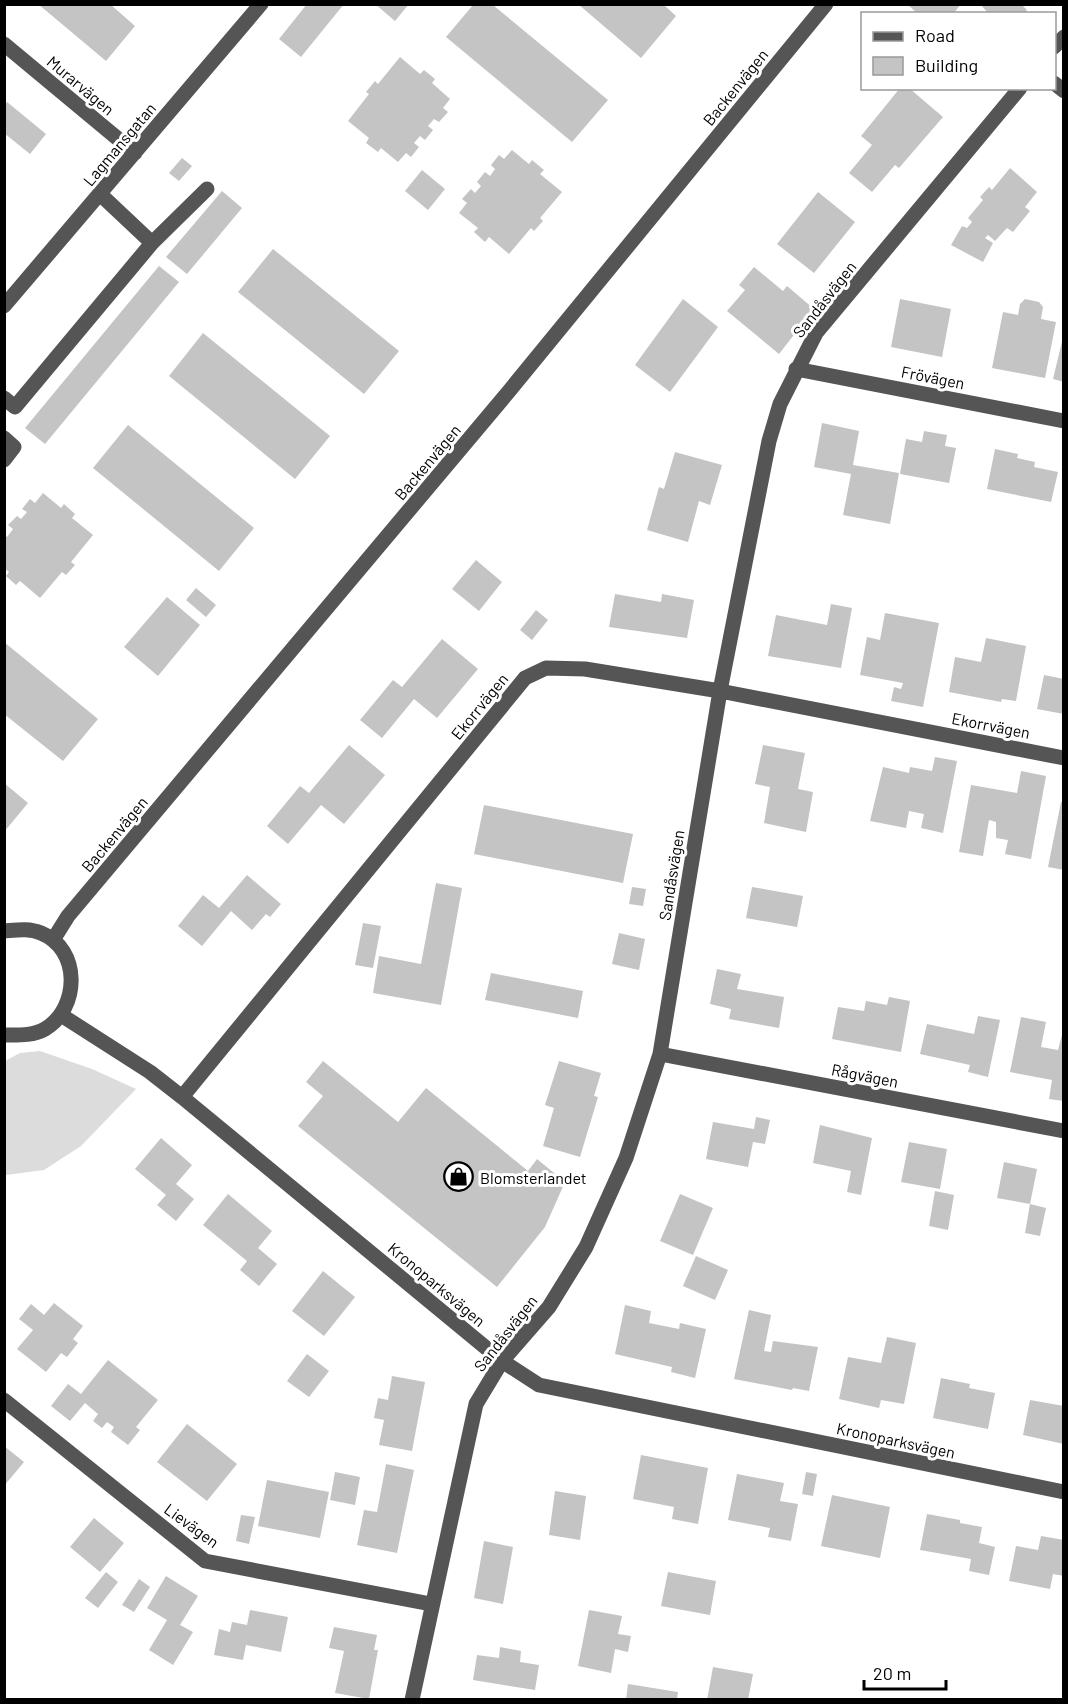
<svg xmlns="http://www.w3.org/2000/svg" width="1068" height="1704" font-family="Barlow,sans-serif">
	<rect width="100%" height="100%" fill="#fff"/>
	<path fill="#dcdcdc" d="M40 1051 92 1069 136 1089 81 1146 44 1170 6 1175 5 1061 20 1053Z"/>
	<path fill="#c4c4c4" d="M38 4H110L135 26 106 61Z
		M307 4H344L301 57 279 39Z
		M375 4H409L395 21Z
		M578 4H663L676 16 641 58Z
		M907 4H961L953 14H918Z
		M980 4H1021L1027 10 1024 14H989Z
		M473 5H493L608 100 572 142 446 37Z
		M400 57 420 74 424 70 435 79 432 83 450 99 443 108 448 112 439 122 434 119 428 126 433 130 425 140 420 136 414 143 419 147 411 157 406 153 398 162 381 148 378 152 366 143 369 138 348 121 369 94 366 92 375 81 378 84Z
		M900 88H909L943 117 899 168 895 165 872 192 849 173 872 145 861 136Z
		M7 102 46 134 30 154 4 133V106Z
		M512 150 529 164 532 160 544 170 540 174 562 192 540 218 543 221 534 231 531 228 509 254 489 237 485 242 474 232 478 228 459 213 467 203 462 199 471 189 475 193 481 186 477 182 485 172 490 176 495 169 491 165 499 155 504 159Z
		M182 158 192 166 179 181 169 173Z
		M1010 168 1037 192 1025 207 1030 211 1013 232 1007 228 995 241 988 235 985 238 993 243 983 262 951 245 962 226 967 228 972 222 968 218 983 200 980 197 989 187 992 190Z
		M422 170 445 189 428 210 405 191Z
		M222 191 242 208 187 274 166 257Z
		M818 192 855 222 814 273 777 244Z
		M273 249 399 351 364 394 238 292Z
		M159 266 179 282 45 444 25 428Z
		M754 267 783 291 787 286 814 309 779 354 727 311 745 290 739 285Z
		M683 299 718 327 670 392 635 365Z
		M900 299 951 309 942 357 891 347Z
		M1025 299 1039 302 1043 307 1041 319 1056 322 1045 378 992 368 1003 312 1018 315 1020 304Z
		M203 333 330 436 295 479 169 376Z
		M1064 333V382L1053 379Z
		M822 423 859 431 853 465 899 473 890 524 843 515 851 474 814 467Z
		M128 425 254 528 219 571 93 468Z
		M924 431 947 435 945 446 956 448 949 483 900 474 906 439 922 442Z
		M995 449 1018 454 1017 458 1035 462 1034 467 1058 472 1051 502 987 489Z
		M675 452 722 465 710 505 699 501 688 542 647 530 659 487 664 489Z
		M43 493 61 508 64 504 75 514 72 518 93 535 71 562 75 565 66 575 62 572 40 598 20 581 16 585 6 576 9 572 4 568V535L7 537 13 529 8 525 17 516 21 519 27 512 22 509 30 499 35 503Z
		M476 560 502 582 479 611 452 589Z
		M196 588 216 605 206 617 186 600Z
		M615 594 661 602 662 594 694 600 687 638 609 627Z
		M167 597 200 625 158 676 124 647Z
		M831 604 852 608 841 668 768 656 776 615 827 625Z
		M536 610 548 620 532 640 520 630Z
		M885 613 939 623 923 707 891 701 894 687 901 689 903 683 860 675 867 637 880 640Z
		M986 638 1026 646 1016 701 1002 699 1001 702 949 692 955 657 981 662Z
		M442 639 478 669 437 718 414 699 382 738 360 720 393 680 402 687Z
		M4 642 98 719 63 761 4 714Z
		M1044 675 1064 679V714L1037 709Z
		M349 745 385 775 344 824 321 805 288 844 267 826 300 786 309 793Z
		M763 745 805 753 798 789 813 792 806 832 764 823 770 787 755 784Z
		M935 757 957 761 943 833 921 828 924 814 909 811 906 828 870 821 883 767 909 773 910 767 932 771Z
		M1021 771 1046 776 1031 859 1005 854 1008 840 996 838V822L989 820 983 856 959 852 971 785 1017 793Z
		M4 783 28 803 4 832Z
		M1061 802H1064V870L1048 867Z
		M484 805 633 834 623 883 474 854Z
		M247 875 281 904 270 917 266 914 252 930 231 911 202 946 178 926 203 895 219 908Z
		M436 883 462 888 441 1005 373 993 379 956 421 964Z
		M632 887 646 889 643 906 629 904Z
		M752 887 803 896 797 927 746 918Z
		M363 923 381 926 373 968 355 965Z
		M619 933 645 939 639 970 612 964Z
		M717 969 741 974 737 989 784 997 779 1028 729 1019 731 1009 710 1004Z
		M491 973 583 991 578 1018 485 1000Z
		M889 997 910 1001 901 1052 832 1039 838 1007 864 1011 866 1001 887 1005Z
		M978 1016 1000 1020 988 1077 968 1072 970 1065 920 1054 927 1024 974 1034Z
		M1021 1017 1046 1022 1041 1047 1058 1050 1064 1027V1101L1049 1099 1052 1080 1010 1072Z
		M323 1061 398 1122 426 1088 528 1171 537 1159 565 1182 545 1227 497 1287 298 1126 323 1096 306 1082Z
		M559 1061 601 1073 594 1096 598 1097 580 1157 543 1146 554 1108 545 1105Z
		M756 1117 770 1120 765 1144 753 1142 748 1167 706 1159 713 1122 754 1129Z
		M820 1125 872 1138 861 1195 847 1192 851 1171 813 1163Z
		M161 1138 192 1165 176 1184 194 1199 176 1221 157 1205 166 1195 135 1169Z
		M909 1142 947 1149 940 1189 901 1182Z
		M1004 1162 1037 1169 1030 1204 997 1198Z
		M935 1191 954 1195 948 1230 929 1226Z
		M228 1194 272 1231 258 1248 277 1264 259 1286 240 1270 247 1261 203 1225Z
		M680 1194 713 1208 693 1255 660 1241Z
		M1030 1204 1046 1208 1040 1236 1025 1233Z
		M696 1256 728 1270 715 1300 683 1286Z
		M323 1271 355 1297 324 1336 292 1311Z
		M54 1303 83 1326 73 1339 78 1343 67 1357 61 1353 46 1372 17 1349 33 1330 19 1319 31 1304 44 1315Z
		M625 1305 651 1311 649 1323 679 1329 680 1323 706 1329 695 1378 671 1372 672 1367 615 1354Z
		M749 1310 771 1315 764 1351 771 1352 773 1341 818 1347 809 1391 793 1388 792 1390 734 1379Z
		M887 1337 916 1343 904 1404 881 1400 879 1408 839 1399 848 1357 881 1363Z
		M307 1354 329 1371 309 1397 287 1381Z
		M108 1360 158 1400 136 1427 140 1430 128 1445 111 1432 114 1427 107 1422 102 1428 93 1421 98 1414 85 1403 70 1421 51 1406 68 1384 81 1394Z
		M392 1376 425 1382 412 1451 379 1445 384 1420 374 1418 378 1398 388 1400Z
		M941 1378 970 1384 969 1388 995 1393 988 1429 933 1418Z
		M1030 1400 1064 1406V1444L1023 1435Z
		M187 1424 237 1464 207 1501 157 1462Z
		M4 1446 24 1462 4 1486Z
		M641 1455 708 1468 698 1524 672 1519 674 1507 633 1499Z
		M386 1464 414 1470 397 1553 357 1545 364 1510 377 1512Z
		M335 1472 360 1477 355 1505 330 1500Z
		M806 1472 817 1474 813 1496 802 1494Z
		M737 1474 784 1483 780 1501 798 1504 791 1541 768 1537 770 1528 728 1520Z
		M267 1480 329 1492 320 1538 258 1526Z
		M555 1491 586 1496 580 1540 549 1535Z
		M832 1495 890 1507 880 1558 821 1546Z
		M927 1514 960 1520V1523L982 1527 979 1543 995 1547 989 1575 969 1571 971 1559 920 1550Z
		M241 1515 255 1517 249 1544 236 1541Z
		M94 1518 124 1543 100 1572 70 1547Z
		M1041 1536 1064 1540V1576L1053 1574 1050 1589 1009 1581 1016 1546 1038 1550Z
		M484 1541 513 1547 503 1604 474 1598Z
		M106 1572 118 1582 98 1608 85 1598Z
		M668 1572 716 1581 710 1615 661 1606Z
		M166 1576 198 1596 180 1625 193 1632 173 1665 149 1650 167 1620 147 1608Z
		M139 1579 150 1587 134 1612 122 1605Z
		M250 1610 288 1617 281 1652 246 1645 243 1660 214 1655 219 1629 230 1632 232 1622 247 1625Z
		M589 1610 622 1616 618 1634 631 1636 628 1652 615 1649 611 1673 578 1666Z
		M334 1627 377 1635 374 1650H378L369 1699 335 1693 344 1651 329 1648Z
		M500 1647 521 1651 520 1662 539 1665 535 1690 473 1680 477 1655 499 1658Z
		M713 1667 753 1674 748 1700H707Z
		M628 1684 678 1692 677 1700H626Z"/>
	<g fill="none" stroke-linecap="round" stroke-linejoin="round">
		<path stroke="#555" stroke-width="15" d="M4 44 135 153
			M1054 47 1064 37
			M1054 83 1064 91
			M100 194 152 243 207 189
			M4 306 261 4
			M796 369 1064 421
			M4 398 15 407 152 243
			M4 438 14 447 4 460
			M4 931C17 930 29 928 41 933 81 949 80 1008 45 1029 33 1036 18 1035 4 1035
			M53 940 68 916 510 390 826 4
			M61 1015 150 1072 182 1097 502 1361 539 1385 1064 1492
			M660 1054 1064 1131
			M182 1097 525 678 546 668 585 669 720 691 1064 758
			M4 1400 205 1561 431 1604
			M412 1700 476 1404 502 1361 549 1307 586 1247 626 1158 660 1054 720 691 769 441 780 404 816 333 1020 88"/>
	</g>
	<defs>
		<symbol id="shop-ring" viewBox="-11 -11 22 22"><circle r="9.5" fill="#fff" stroke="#000" stroke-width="1.5"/><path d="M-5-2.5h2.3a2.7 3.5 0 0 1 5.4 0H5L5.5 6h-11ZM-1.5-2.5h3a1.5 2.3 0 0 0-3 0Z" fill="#000"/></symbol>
	</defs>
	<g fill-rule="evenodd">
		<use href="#shop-ring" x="442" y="1160" width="33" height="33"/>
	</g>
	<g text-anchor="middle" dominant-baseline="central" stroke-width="6" stroke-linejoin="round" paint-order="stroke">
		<g font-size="16" fill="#000" stroke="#fff">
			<text transform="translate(81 85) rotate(40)">Murarvägen</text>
			<text transform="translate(735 87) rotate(-51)">Backenvägen</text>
			<text transform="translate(119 144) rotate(-50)">Lagmansgatan</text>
			<text transform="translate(824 299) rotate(-52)">Sandåsvägen</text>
			<text transform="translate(933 377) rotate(11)">Frövägen</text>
			<text transform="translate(427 462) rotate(-50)">Backenvägen</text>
			<text transform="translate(479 706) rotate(-51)">Ekorrvägen</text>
			<text transform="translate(991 725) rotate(11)">Ekorrvägen</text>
			<text transform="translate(114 834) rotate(-50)">Backenvägen</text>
			<text transform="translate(671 875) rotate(-81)">Sandåsvägen</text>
			<text transform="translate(865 1075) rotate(11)">Rågvägen</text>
			<text transform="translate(437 1284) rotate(40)">Kronoparksvägen</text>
			<text transform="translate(505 1333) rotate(-52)">Sandåsvägen</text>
			<text transform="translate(896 1440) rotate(12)">Kronoparksvägen</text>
			<text transform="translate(192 1525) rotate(36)">Lievägen</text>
		</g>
		<g font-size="16" fill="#000" stroke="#fff" text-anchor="start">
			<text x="480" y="1177">Blomsterlandet</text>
		</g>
	</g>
	<rect width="1068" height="1704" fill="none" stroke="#000000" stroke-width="12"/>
	<rect x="861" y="12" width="195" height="78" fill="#ffffff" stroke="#999999" stroke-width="1.5"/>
	<rect x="873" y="32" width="30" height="9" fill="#555555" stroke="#999999" stroke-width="1.5"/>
	<text x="915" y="42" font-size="18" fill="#000000">Road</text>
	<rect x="873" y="57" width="30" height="18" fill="#c4c4c4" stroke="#999999" stroke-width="1.5"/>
	<text x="915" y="72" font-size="18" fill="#000000">Building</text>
	<path d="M864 1680v9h82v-9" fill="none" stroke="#000000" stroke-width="3"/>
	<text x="873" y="1680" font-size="18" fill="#000000" stroke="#ffffff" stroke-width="4.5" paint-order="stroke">20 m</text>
</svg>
